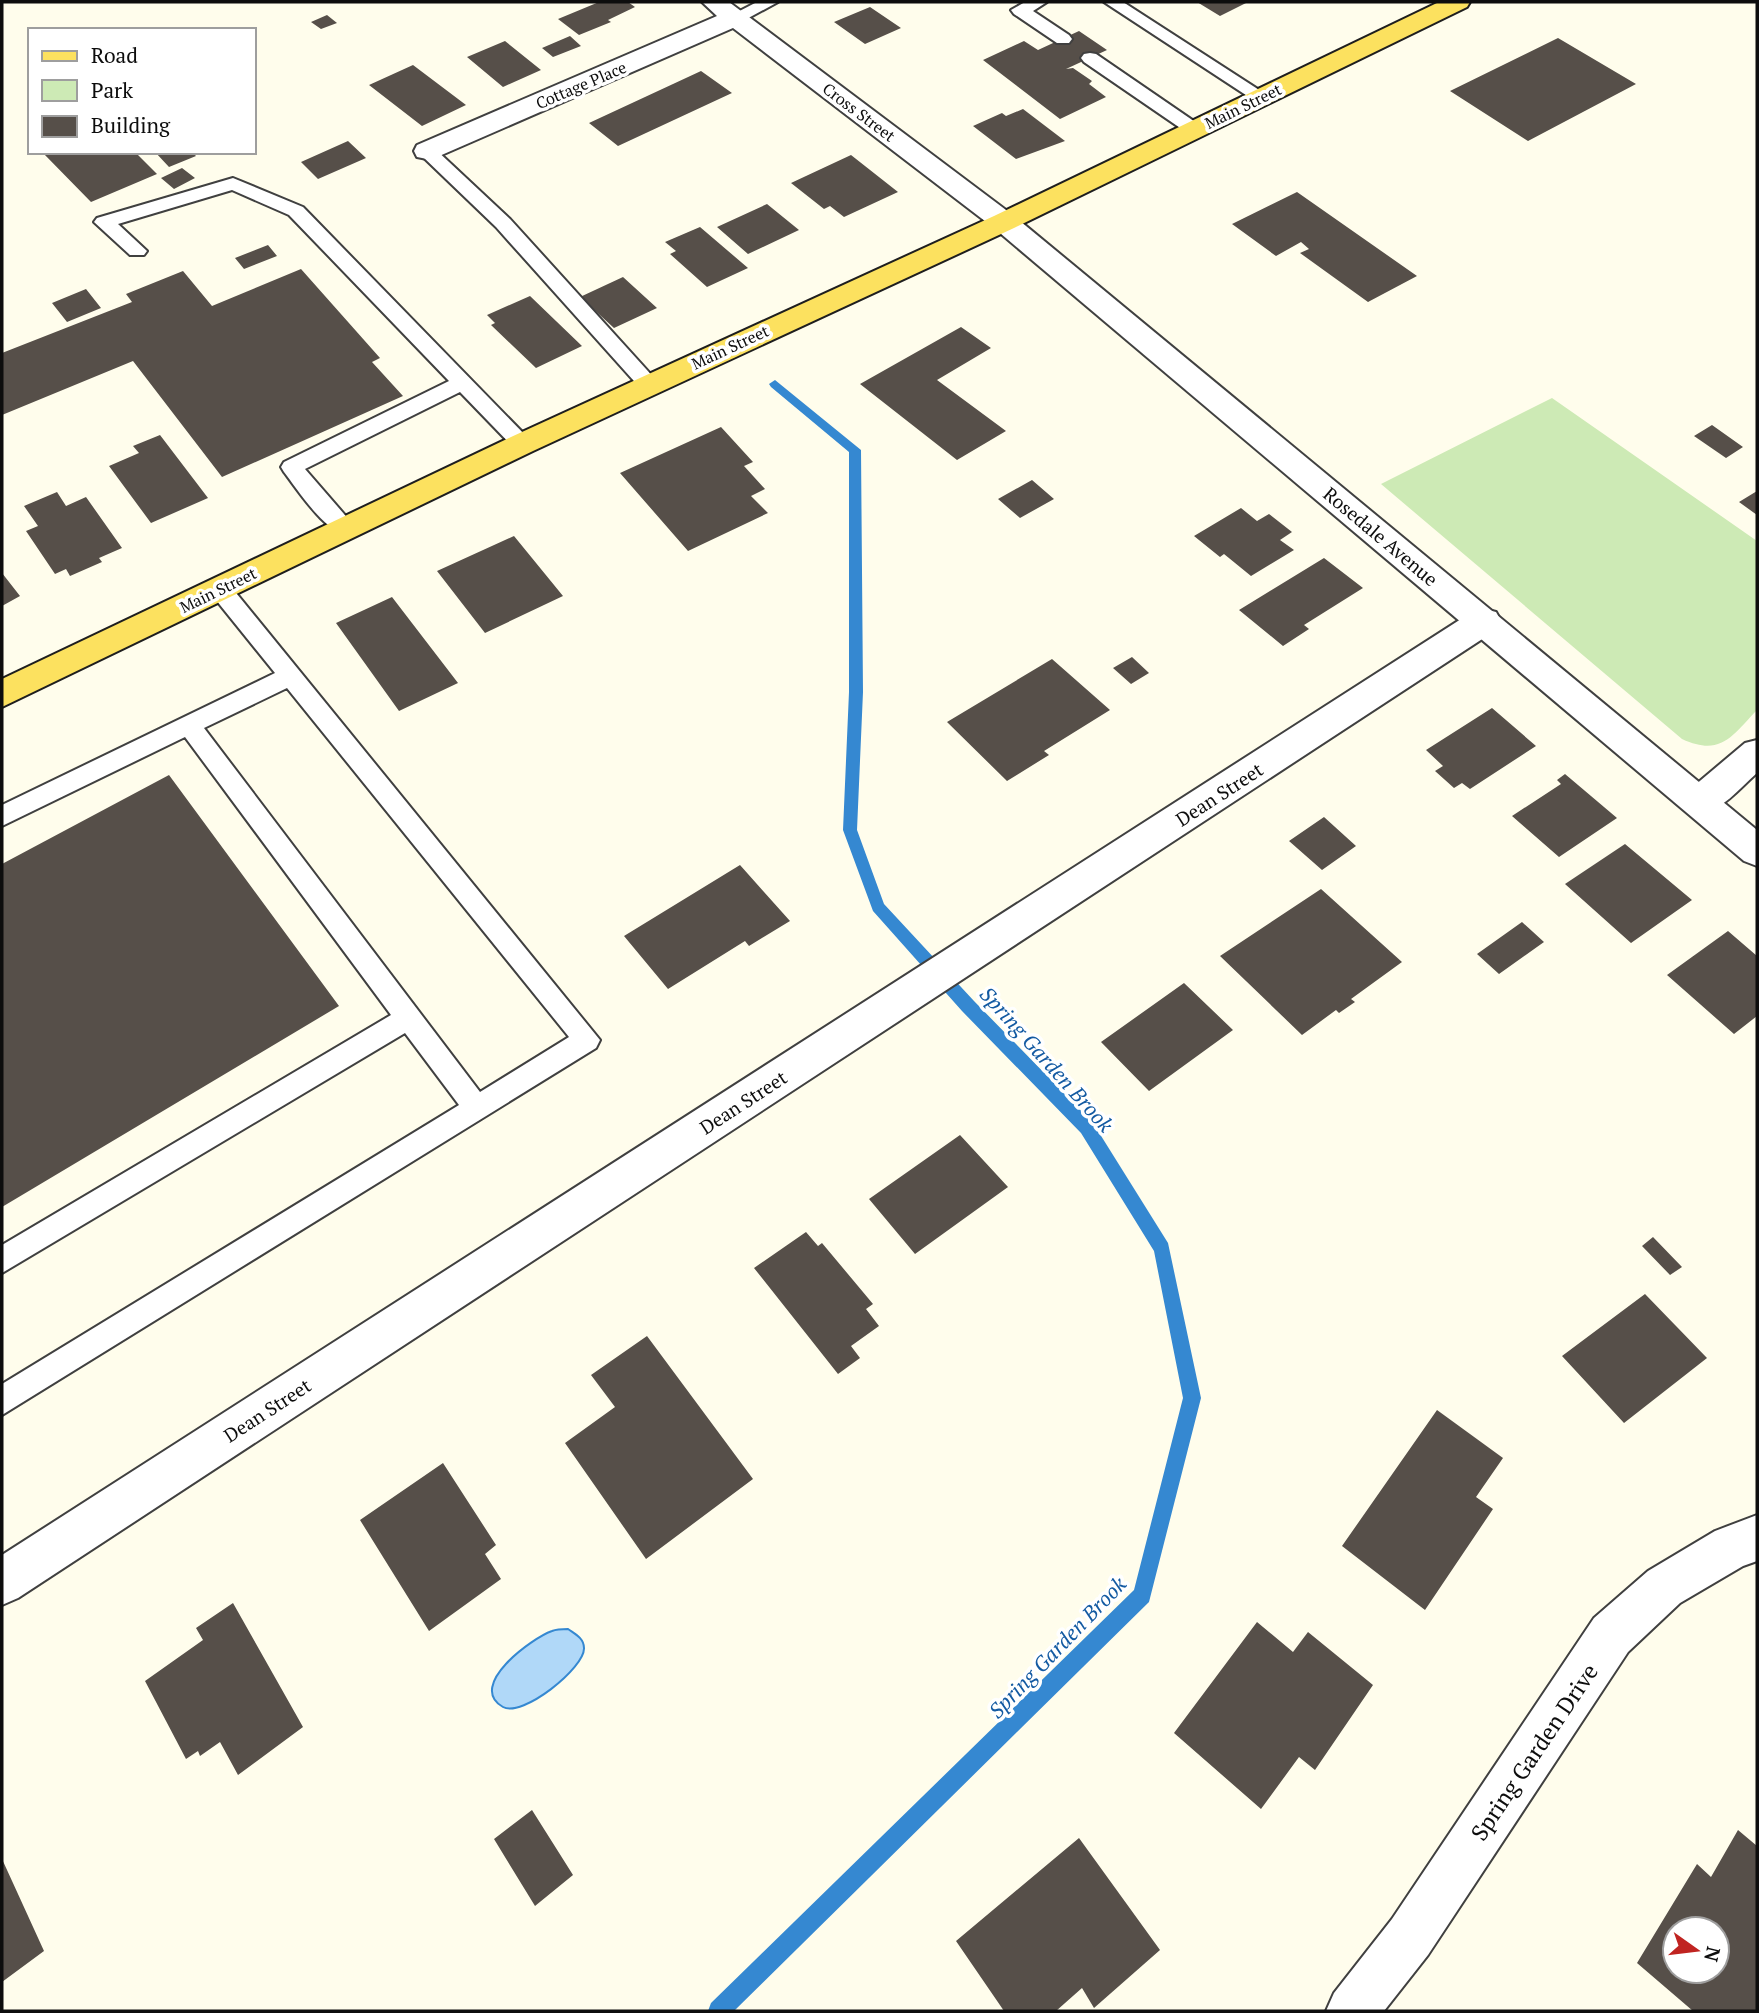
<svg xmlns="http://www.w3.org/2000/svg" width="1759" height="2013" font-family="'PT Serif',serif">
	<rect width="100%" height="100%" fill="#fffdec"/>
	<path fill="#cdeab5" d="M1552 398 1757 541V710C1732 736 1721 757 1682 739L1381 484Z"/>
	<path fill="#b0d8f8" stroke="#3588d1" stroke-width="2" d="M568 1629C575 1634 584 1638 584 1648 585 1668 522 1718 503 1707 466 1686 532 1638 552 1631 557 1629 562 1629 568 1629Z"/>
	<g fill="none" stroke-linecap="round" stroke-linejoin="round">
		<path fill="#3588d1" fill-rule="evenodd" d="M775 380 861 450 863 692 857 830 884 904 974 1001 1093 1123 1168 1243 1201 1398 1149 1602 734 2011H708L711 2003 1134 1590 1183 1398 1154 1251 1081 1133 962 1011 873 911 843 830 849 692V452L771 387 769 384Z"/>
	</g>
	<path fill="#564f49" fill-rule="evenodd" d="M599 2H628L635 7 608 20 611 22 579 35 558 19Z
		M1197 2H1248L1220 16Z
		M870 7 901 28 865 44 834 22Z
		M327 15 337 23 321 29 311 22Z
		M1079 31 1107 50 1066 69 1073 68 1092 81 1089 84 1106 97 1060 119 983 60 1024 41 1038 50Z
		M570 36 581 46 553 57 542 48Z
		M1558 38 1636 84 1528 141 1450 91Z
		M505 41 541 70 503 87 467 57Z
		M413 65 466 105 422 126 369 85Z
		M701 71 732 93 618 146 589 123Z
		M1023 109 1065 141 1016 159 973 126 1002 113 1006 116Z
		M348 141 366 158 318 179 301 162Z
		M47 152H135L157 174 91 202 44 154Z
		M155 152H192L196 156 169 167Z
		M851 155 898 192 844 217 830 206 824 209 791 183Z
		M182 168 195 178 174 189 161 178Z
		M1297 192 1417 276 1368 302 1300 253 1309 249 1301 242 1276 256 1232 224Z
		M767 204 799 230 748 254 717 227Z
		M700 227 748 268 707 287 670 254 676 251 665 242Z
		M268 245 277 256 244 269 235 258Z
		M301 269 380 358 372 362 403 396 222 477 133 361 2 415V353L132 302 126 294 183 271 212 306Z
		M623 277 657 308 614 328 580 297Z
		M86 289 101 308 67 322 52 303Z
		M530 296 582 346 536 368 491 325 495 323 487 315Z
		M961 327 991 348 937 380 1006 431 957 460 860 384Z
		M1712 425 1743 447 1726 458 1694 436Z
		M721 427 753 462 744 466 765 489 751 496 768 513 688 551 620 473Z
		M160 435 208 498 151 523 109 466 139 453 133 446Z
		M1032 480 1054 499 1020 518 998 499Z
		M1757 491V515L1739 502Z
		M57 492 66 506 86 497 122 548 99 558 102 562 70 576 66 569 55 574 26 531 38 526 24 506Z
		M1241 508 1257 521 1269 514 1292 532 1280 540 1294 550 1251 576 1224 554 1220 557 1194 536Z
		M514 536 563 596 485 633 437 571Z
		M1324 558 1363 588 1304 625 1309 629 1283 646 1239 610Z
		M2 573 20 596 2 606Z
		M392 597 458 683 399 711 336 623Z
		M1132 657 1149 673 1131 684 1113 668Z
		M1052 659 1110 710 1044 751 1049 755 1007 781 947 722Z
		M1492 708 1536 746 1470 789 1462 783 1454 788 1435 771 1443 766 1426 750Z
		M1565 774 1617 818 1559 857 1512 816 1561 784 1557 780Z
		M169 775 339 1006 2 1207V864Z
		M1324 817 1356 846 1322 870 1289 841Z
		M1625 844 1692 900 1631 943 1565 884Z
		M740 865 790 921 749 946 745 941 668 989 624 936Z
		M1321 889 1402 962 1351 999 1355 1002 1339 1013 1336 1010 1302 1035 1220 956Z
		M1522 922 1544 942 1499 974 1477 954Z
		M1728 931 1757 956V1016L1734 1034 1667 975Z
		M1184 983 1233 1030 1149 1091 1101 1042Z
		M960 1135 1008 1187 915 1254 869 1199Z
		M806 1232 818 1246 822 1243 873 1304 866 1309 879 1326 851 1346 860 1358 838 1374 754 1268Z
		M1653 1237 1682 1267 1670 1275 1642 1246Z
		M1645 1294 1707 1358 1624 1423 1562 1356Z
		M647 1336 753 1479 646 1559 565 1443 615 1407 591 1375Z
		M1437 1410 1503 1458 1476 1497 1493 1509 1425 1610 1342 1546Z
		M443 1463 496 1545 485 1554 501 1579 429 1631 360 1520Z
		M233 1603 303 1727 238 1775 220 1742 200 1756 198 1751 186 1759 145 1681 203 1640 196 1628Z
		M1257 1622 1293 1652 1308 1632 1373 1685 1315 1770 1299 1757 1261 1809 1174 1733Z
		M532 1810 573 1875 535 1906 494 1839Z
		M1738 1830 1757 1846V2011H1693L1637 1963 1697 1864 1711 1877ZM1675 1929H1717V1971H1675Z
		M1079 1838 1160 1950 1094 2008 1082 1988 1056 2011H1004L956 1941Z
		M2 1859 44 1951 2 1982Z"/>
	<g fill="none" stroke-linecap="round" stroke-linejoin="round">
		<defs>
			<path id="service" d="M757 2H778L741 22 735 23 726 18Z
				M1025 2H1047L1033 11 1069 35 1072 39 1069 43H1057L1014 14 1011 10Z
				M1104 2H1123L1270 97 1267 101H1255Z
				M1090 53 1096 54 1201 126 1204 130 1201 134H1189L1084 62 1081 58 1084 54Z
				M427 145 433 147 510 219 656 380 659 385 656 390H642L496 227 421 155 418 151Z
				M233 178 303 207 529 439 533 444 529 449H515L460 392 305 469 357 529 354 534C330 541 298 490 284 472L281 467 284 462 449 381 289 215 232 190 118 224 147 251 144 255H130L94 222 97 218Z
				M220 581 228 583 600 1040 596 1048 2 1415V1384L459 1105 405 1033 2 1273V1245L391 1015 185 737 2 826V805L275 673 212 595 209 589 212 583ZM287 688 569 1037 480 1092 204 728Z"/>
			<path id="minor" d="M702 2H729L1014 216 1018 222 1014 228 1004 231 994 228 733 28 437 157 427 159 417 157 414 151 417 145 717 16Z
				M1484 609 1496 612 1501 621 1496 630 18 1598 2 1605V1555L1472 612Z
				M1757 740V773C1737 790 1716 820 1688 811L1683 801 1688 791 1745 743Z
				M1757 1515V1561L1743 1566 1680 1603 1628 1652 1428 1955 1384 2011H1326L1334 1993 1392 1919 1594 1618 1648 1571 1715 1531Z"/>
			<path id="tertiary" d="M1004 213 1014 216 1757 830V866L1744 861 994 228 990 222 994 216Z"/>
			<path id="primary" d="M1439 2H1470L1467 7 1014 228 533 451 2 707V679L511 437 994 216Z"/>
		</defs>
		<use href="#service" stroke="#404040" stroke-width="4"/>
		<use href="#minor" stroke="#404040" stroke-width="4"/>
		<use href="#tertiary" stroke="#404040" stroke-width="4"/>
		<use href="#primary" stroke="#1e1e1e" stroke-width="4"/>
		<use href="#service" fill="#fff" fill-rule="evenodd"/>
		<use href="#minor" fill="#fff" fill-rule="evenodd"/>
		<use href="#tertiary" fill="#fff" fill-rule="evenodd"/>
		<use href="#primary" fill="#fce15f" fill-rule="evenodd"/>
	</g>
	<g text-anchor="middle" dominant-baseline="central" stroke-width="7" stroke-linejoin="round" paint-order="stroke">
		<g font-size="16" fill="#0d0d0d" stroke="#fff">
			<text transform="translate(581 85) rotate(-23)">Cottage Place</text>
			<text transform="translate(1243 106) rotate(-26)">Main Street</text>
			<text transform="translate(859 112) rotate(37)">Cross Street</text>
			<text transform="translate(730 347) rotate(-25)">Main Street</text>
			<text transform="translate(218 590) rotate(-26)">Main Street</text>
		</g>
		<g font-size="19" fill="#0d0d0d" stroke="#fff">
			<text transform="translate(1381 536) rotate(40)">Rosedale Avenue</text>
			<text transform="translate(1219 794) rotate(-33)">Dean Street</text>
			<text transform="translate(743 1102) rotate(-33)">Dean Street</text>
			<text transform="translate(267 1410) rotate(-33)">Dean Street</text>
		</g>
		<g font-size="21" font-style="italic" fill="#135aa2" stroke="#fff">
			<text transform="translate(1047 1059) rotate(48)">Spring Garden Brook</text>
			<text transform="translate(1057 1647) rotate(-46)">Spring Garden Brook</text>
		</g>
		<g font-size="23" fill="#0d0d0d" stroke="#fff">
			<text transform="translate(1534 1752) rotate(-56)">Spring Garden Drive</text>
		</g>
	</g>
	<rect width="1759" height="2013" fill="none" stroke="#0d0d0d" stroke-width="7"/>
	<rect x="28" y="28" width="228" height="126" fill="#ffffff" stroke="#9e9e9e" stroke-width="2"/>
	<rect x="42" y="51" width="35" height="10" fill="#fce15f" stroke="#9e9e9e" stroke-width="2"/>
	<text x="91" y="63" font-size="21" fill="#0d0d0d">Road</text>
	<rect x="42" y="80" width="35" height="21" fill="#cdeab5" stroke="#9e9e9e" stroke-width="2"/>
	<text x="91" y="98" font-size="21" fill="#0d0d0d">Park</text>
	<rect x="42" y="116" width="35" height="21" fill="#564f49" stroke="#9e9e9e" stroke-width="2"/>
	<text x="91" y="133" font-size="21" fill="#0d0d0d">Building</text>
	<g transform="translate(1696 1950) rotate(104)"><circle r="33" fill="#ffffff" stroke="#9e9e9e" stroke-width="2"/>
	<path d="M0-5L12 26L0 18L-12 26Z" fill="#c02421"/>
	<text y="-10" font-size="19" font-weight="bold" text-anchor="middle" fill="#0d0d0d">N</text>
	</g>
</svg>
